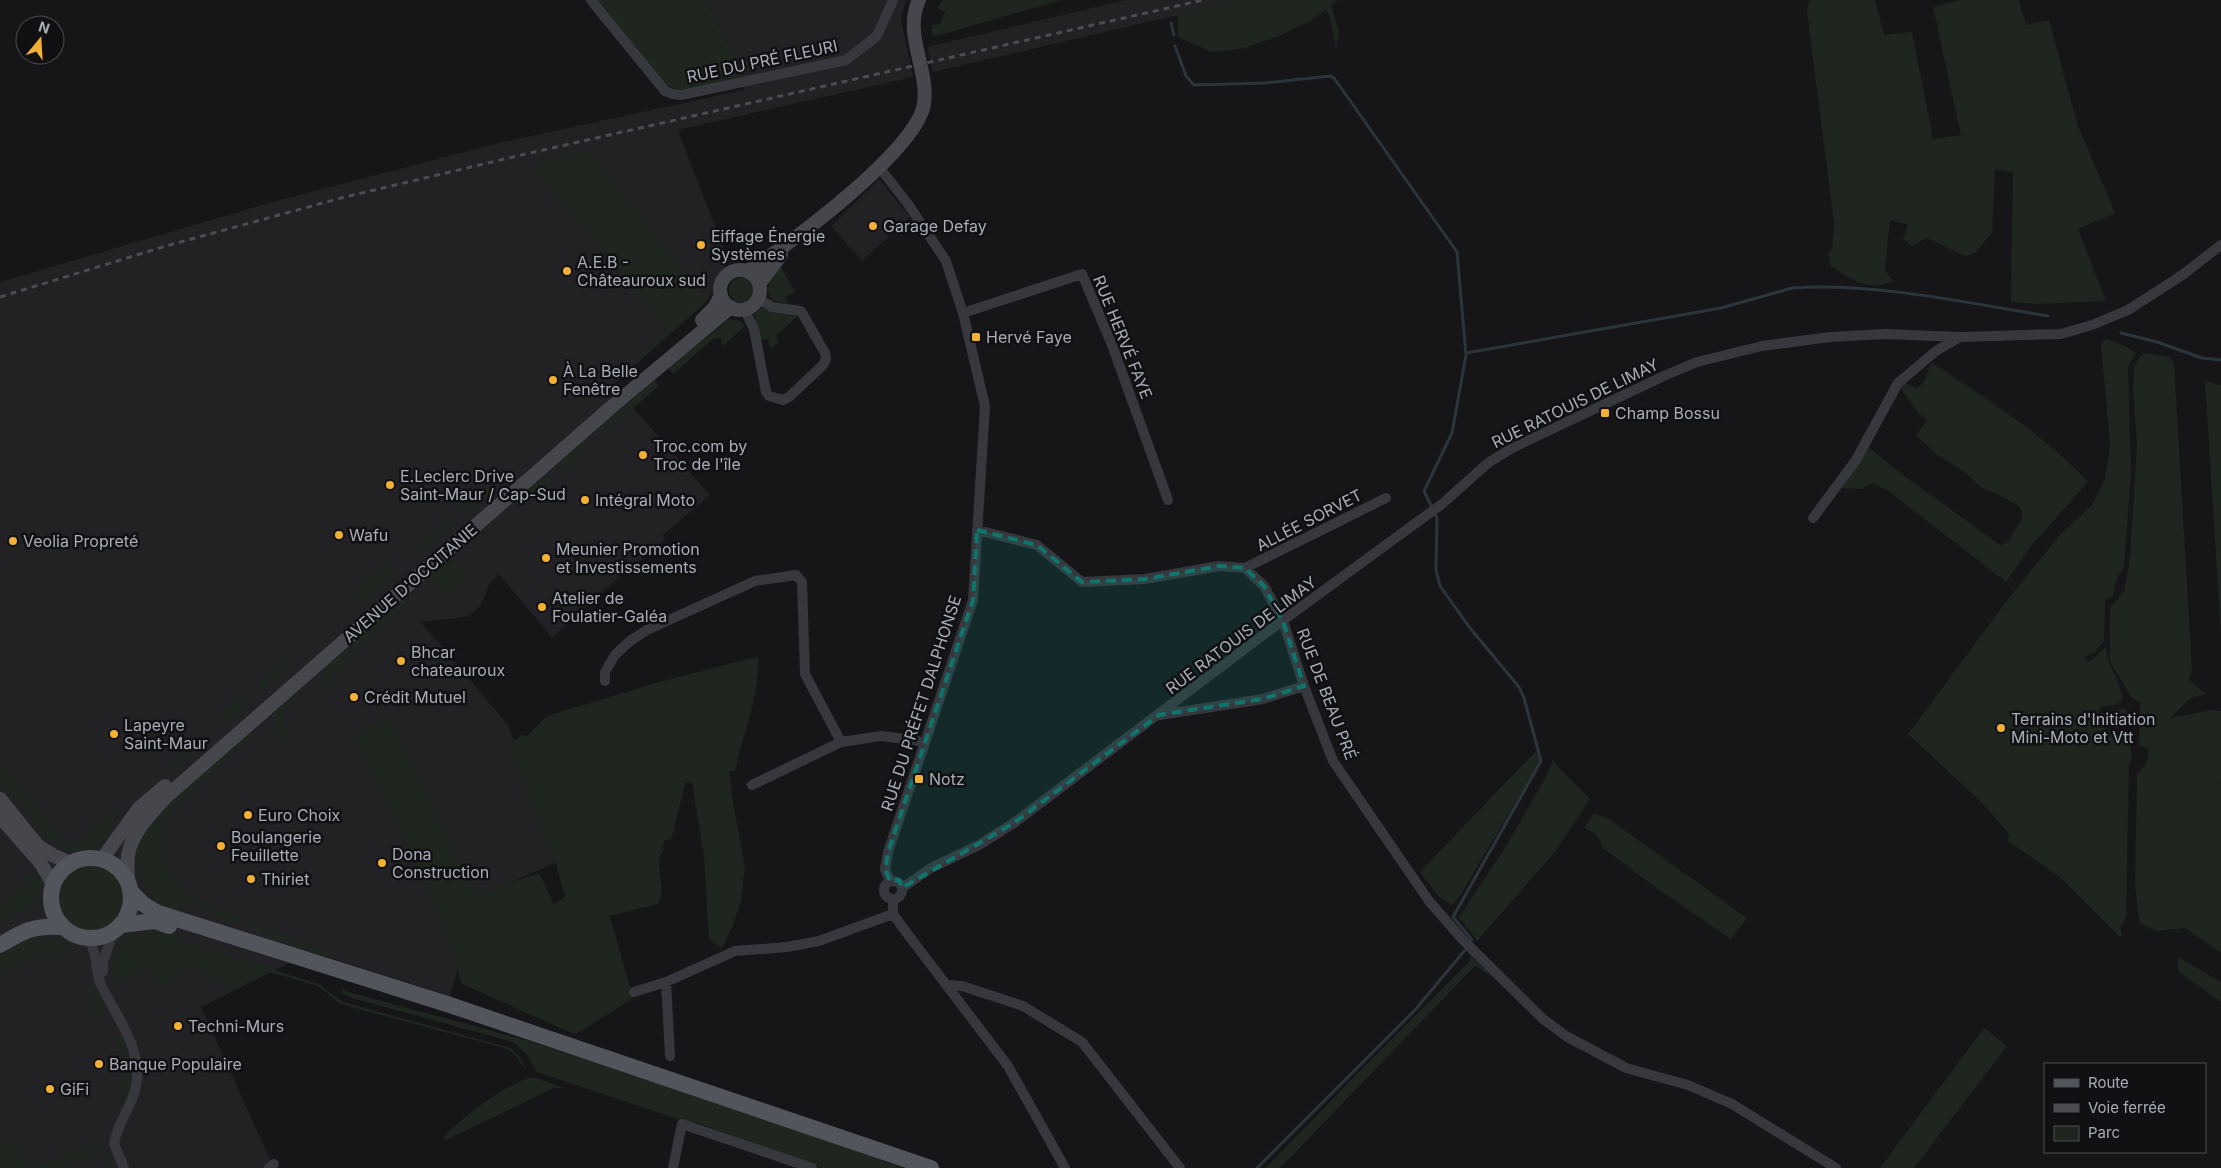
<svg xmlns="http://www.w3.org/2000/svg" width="2221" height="1168" font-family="Inter,sans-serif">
	<rect width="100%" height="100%" fill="#161618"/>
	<path fill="#222225" d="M706 0H906L901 19 913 77 678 130 728 260 707 301 613 385 710 495 663 535 665 540 610 585 552 638 499 574 490 583 482 603 474 612 466 617 421 622 508 725 560 861 478 896 450 996 311 952 201 1007 274 1168H0V282L276 201 503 142 744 90 736 60Z
		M1126 0H1243L933 72 927 47Z
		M879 179 910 217 862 261 831 226Z"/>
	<path fill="#1e261f" d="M596 0H706L736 60 741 77 680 90 666 86Z
		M943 0H1062L933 37 931 25 940 24 945 12 938 8Z
		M1243 0H1338L1331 6 1339 32 1336 49 1330 17 1326 9 1310 21 1279 36 1241 49 1212 52 1178 37V15Z
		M1812 0H1875L1884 35 1912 32 1933 139 1961 135 1933 7 1960 0H2019L2026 25 2049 20 2078 126 2115 213 2078 229 2106 301 2039 304 2011 302 2013 172 1995 170 1992 233 1975 253 1965 256 1927 238 1912 246 1903 239 1908 225 1890 220 1885 271 1893 281C1870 293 1850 279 1831 266L1828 254 1832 249 1834 223 1807 12 1809 1Z
		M588 149 704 298 708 292 710 294 707 301 641 359 635 358 668 329 532 165Z
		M781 267 795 292 785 297 789 304 772 300C763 288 771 275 781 267Z
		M729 290a12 12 0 1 1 24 0a12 12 0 1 1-24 0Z
		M764 306 799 315 776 336 779 342 770 349 768 339 761 340 754 314Z
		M729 319 740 321 745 326 722 347 721 338H714L673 374 668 368Z
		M2106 339 2125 346 2136 353 2128 366 2131 475 2124 566 2115 584 2113 596 2105 601 2104 641 2095 652 2084 658 2089 662 2106 647C2107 668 2123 683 2122 701L2114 705 2102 706 2093 723 2129 740C2131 748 2134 757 2129 765L2126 918 2120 928 2122 933 2120 937 2061 878 2007 840 2010 835 1983 804 1908 734 2012 594 2059 536 2093 504 2105 478 2110 445 2101 344Z
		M2143 353 2170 357 2174 363 2192 669 2189 680 2206 694 2191 698 2170 718 2211 710 2221 711V781L2218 783 2221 782V953L2185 928 2155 931 2139 922 2135 885 2137 774 2146 764 2149 749 2139 745 2140 703 2131 697 2110 661V607L2124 592 2130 558 2137 444 2133 391 2134 366Z
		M1931 362C1985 398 2043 433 2088 482L2031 546 2006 582 1887 490 1872 483 1861 489 1840 488 1869 448 1871 449 1903 475 2000 545 2007 543 2022 519V512L2019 506 1993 492 1983 489 1966 473 1936 454 1916 435 1927 420 1919 414 1901 389 1904 382 1917 389 1925 380Z
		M654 380 659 386 602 435 600 428Z
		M2205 381 2221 385V635Z
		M581 444 587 446 582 453 570 465 572 468 562 472V468L559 466 560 462Z
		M545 475 552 479 520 506 517 500Z
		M492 481 490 491 465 513 458 510Z
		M450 517 452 525 424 549 417 545Z
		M452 557 464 570 465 580 458 591 445 592 425 580Z
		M388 564 393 570 394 576 364 602 359 601 353 595 354 590 383 565Z
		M403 600 410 601 397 613 398 614 354 652 348 647Z
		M346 649 354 656 331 678 332 684 330 686 325 678 323 669Z
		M288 657 290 666 262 691 255 686Z
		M756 657 758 659C759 699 743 733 735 771H729L734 808 745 867 741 901 733 925 722 948 709 940 704 857 692 782 685 784 671 841 664 840 663 852 660 855 659 862 662 893 658 904 610 916 633 998 581 1031 574 1034 462 984 446 935 437 917 435 905 396 820 352 734 369 728 389 717 476 894 539 873 554 904 565 897 556 864 509 745 521 735 527 736 547 716 659 682Z
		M247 693 249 701 225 723 219 720 224 715 219 709H227Z
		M294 695 297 700 281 714 291 735 279 746V735L274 722V712Z
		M2124 708 2129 714 2126 727 2116 728 2100 721 2104 711 2112 712Z
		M252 732 256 734 190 792 165 818C164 831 166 867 173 878 175 882 193 897 199 903L329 953 326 957 207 912 184 899V909L177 911 162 909 163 904C150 899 150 893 144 882 140 873 133 864 135 853 141 820 225 755 252 732Z
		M192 744 196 748 161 778 165 767Z
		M1536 751 1540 761 1458 899 1452 905 1439 897 1420 872Z
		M1553 759 1558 767 1590 799 1555 852 1477 941 1459 917 1508 843 1547 775Z
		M0 762 71 848 115 810 119 816C111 822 110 832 104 840 91 853 65 854 53 842L0 778Z
		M1594 813 1609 819 1747 918 1731 939 1655 887 1603 848 1597 835 1584 828Z
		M58 899a33 33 0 1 1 66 0a33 33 0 1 1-66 0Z
		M38 873 41 876C45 908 22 911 0 924V906L28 882 23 875 33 876Z
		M157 930V933L319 984 343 1002 511 1048 521 1058 526 1070 514 1054 504 1048 340 1004 318 986 268 972 231 990 225 980 180 965 177 967 182 977 157 987 147 967 112 983C108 951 126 933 157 930Z
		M42 933 67 944 72 949 20 963 0 975V955L31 937Z
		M1467 951 1496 979 1475 966 1280 1168H1266L1350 1081 1469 962 1471 957Z
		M2178 957 2221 982V1002L2178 971Z
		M94 981 106 1009 101 1016 93 1014 87 1001 93 997 90 992 83 995 82 989 89 988V983Z
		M343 989 348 992 526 1040 804 1131 902 1168H822L698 1123 672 1117 537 1072 527 1055 513 1042 352 998 341 993Z
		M1984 1028 2007 1046 1914 1168H1880Z
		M121 1035C132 1057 134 1077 127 1101L124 1099 118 1076H126C128 1062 121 1049 115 1037Z
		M528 1078H536L565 1088H554L446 1140 444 1136C468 1114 497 1090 528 1078Z
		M18 1142 27 1166 101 1144 110 1154 117 1168H111L103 1151 58 1168H0V1148Z"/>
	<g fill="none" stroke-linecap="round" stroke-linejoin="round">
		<path stroke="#2c353c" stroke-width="3" d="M1171 23 1174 35
			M1175 46 1186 76 1194 85 1266 83 1331 76 1334 78 1457 252 1466 355 1452 433 1424 491 1437 518 1436 570 1440 586 1470 628 1519 687 1524 698 1541 761 1453 917 1472 940
			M2121 333 2157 342 2202 358 2221 360
			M1466 353 1721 308 1792 288C1872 282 1968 303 2048 316
			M1257 1168 1415 1010 1465 950"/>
		<path stroke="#37383d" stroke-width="10" d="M591 0 665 91 673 94 681 95 846 60 877 36 893 0
			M879 167 908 204 946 261 963 313 985 406 973 600 888 852 885 869 890 881
			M744 309 754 329 766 392 769 396 783 400 789 397 823 365 826 359 825 353 801 311 772 307 758 298
			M963 313 1082 274 1112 345 1168 500
			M1813 518 1856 460 1898 383 1936 351 1960 337
			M977 530 1037 545 1082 582 1145 579 1219 566 1245 568 1264 586 1283 621 1304 686 1333 761 1429 901 1462 939 1543 1019 1566 1036 1626 1068 1688 1085 1732 1104 1836 1168
			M1245 568 1386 498
			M605 681V672L615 655 630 641 647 630 755 581 796 575 802 582 805 674 841 742
			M1160 715 1263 699 1304 686
			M752 785 841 742 881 736 914 740 925 743
			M884 890a9 9 0 1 1 18 0a9 9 0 1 1-18 0Z
			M902 888 931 868 979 845 1014 823 1267 632 1442 504 1488 463 1512 448 1666 375 1697 362 1762 346 1830 337 1885 334 1961 337 2061 334 2092 325 2128 310 2181 276 2221 245
			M893 899V914L906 932 1008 1066 1065 1168
			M88 938C99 956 94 970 101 985 115 1014 140 1045 137 1080 135 1103 117 1122 114 1144L124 1168
			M103 972V962L114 930
			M666 982 670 1056
			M947 985 962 986 1023 1006 1082 1042 1180 1168
			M634 992 666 982 735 951 787 947 819 941 893 914
			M269 1168 274 1164
			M673 1168 682 1124 812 1168"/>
		<path stroke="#45474d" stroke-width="14" d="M720 290a20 20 0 1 1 40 0a20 20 0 1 1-40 0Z
			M747 271C788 246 917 150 924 104 929 69 903 34 919 0
			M759 284 781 255
			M702 320 714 308 721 295
			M0 799 38 846 54 856 71 863
			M0 817 40 862 53 884
			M102 859 139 808 165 786
			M128 883C128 873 127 864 128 855 132 832 152 812 167 796L609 409 731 307"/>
		<path stroke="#53555c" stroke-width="16" d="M51 898a40 40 0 1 1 80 0a40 40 0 1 1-80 0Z
			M130 891 143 904 158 913 447 1004 931 1168
			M120 925 155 921 169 926
			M0 945C25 930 34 925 63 927"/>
		<path stroke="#4a4c52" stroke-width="3" stroke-dasharray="6 5" stroke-linecap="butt" d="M0 297 166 246 341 198 517 156 1203 0"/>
	</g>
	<path fill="#0f766e" fill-opacity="0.2" stroke="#0f766e" stroke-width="4" stroke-dasharray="10 6" stroke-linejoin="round" d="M977 530 1037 545 1082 582 1145 579 1219 566 1245 568 1264 586 1283 621 1304 686 1263 699 1159 715 1014 823 902 888 899 880 890 881 885 869 888 852 973 600Z"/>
	<g fill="#f2b134" stroke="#111113" stroke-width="2">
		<circle cx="873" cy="226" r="5"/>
		<circle cx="701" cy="245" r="5"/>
		<circle cx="567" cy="271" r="5"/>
		<rect x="971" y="332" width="10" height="10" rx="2.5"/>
		<circle cx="553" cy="380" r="5"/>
		<rect x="1600" y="408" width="10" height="10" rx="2.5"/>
		<circle cx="643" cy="455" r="5"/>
		<circle cx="390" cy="485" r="5"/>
		<circle cx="585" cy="500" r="5"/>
		<circle cx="339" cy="535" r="5"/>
		<circle cx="13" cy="541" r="5"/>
		<circle cx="546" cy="558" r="5"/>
		<circle cx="542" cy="607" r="5"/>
		<circle cx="401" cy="661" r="5"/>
		<circle cx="354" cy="697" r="5"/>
		<circle cx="2001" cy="728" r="5"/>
		<circle cx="114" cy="734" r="5"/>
		<rect x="914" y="774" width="10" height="10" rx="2.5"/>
		<circle cx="248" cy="815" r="5"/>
		<circle cx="221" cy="846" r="5"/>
		<circle cx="382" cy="863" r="5"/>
		<circle cx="251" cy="879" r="5"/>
		<circle cx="178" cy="1026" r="5"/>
		<circle cx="99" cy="1064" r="5"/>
		<circle cx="50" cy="1089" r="5"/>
	</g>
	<g text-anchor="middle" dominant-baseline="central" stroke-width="5" stroke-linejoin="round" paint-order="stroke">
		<g font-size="16" fill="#a8adb8" stroke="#111113">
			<text transform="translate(762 61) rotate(-12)">RUE DU PRÉ FLEURI</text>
			<text transform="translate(1123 337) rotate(68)">RUE HERVÉ FAYE</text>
			<text transform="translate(1575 403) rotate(-26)">RUE RATOUIS DE LIMAY</text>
			<text transform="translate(1309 520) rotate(-27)">ALLÉE SORVET</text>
			<text transform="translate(410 583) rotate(-41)">AVENUE D'OCCITANIE</text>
			<text transform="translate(1241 635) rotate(-37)">RUE RATOUIS DE LIMAY</text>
			<text transform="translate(1327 694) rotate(69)">RUE DE BEAU PRÉ</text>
			<text transform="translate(921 703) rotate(-72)">RUE DU PRÉFET DALPHONSE</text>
		</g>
		<g font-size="16" fill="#a8adb8" stroke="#111113" text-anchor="start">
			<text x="883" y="226">Garage Defay</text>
			<text x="711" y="236">Eiffage Énergie<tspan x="711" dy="18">Systèmes</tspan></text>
			<text x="577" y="262">A.E.B -<tspan x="577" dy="18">Châteauroux sud</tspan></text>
			<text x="986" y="337">Hervé Faye</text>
			<text x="563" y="371">À La Belle<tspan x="563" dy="18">Fenêtre</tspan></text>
			<text x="1615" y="413">Champ Bossu</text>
			<text x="653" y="446">Troc.com by<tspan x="653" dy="18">Troc de l'île</tspan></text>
			<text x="400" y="476">E.Leclerc Drive<tspan x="400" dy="18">Saint-Maur / Cap-Sud</tspan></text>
			<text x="595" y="500">Intégral Moto</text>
			<text x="349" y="535">Wafu</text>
			<text x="23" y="541">Veolia Propreté</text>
			<text x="556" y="549">Meunier Promotion<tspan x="556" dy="18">et Investissements</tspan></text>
			<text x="552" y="598">Atelier de<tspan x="552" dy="18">Foulatier-Galéa</tspan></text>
			<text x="411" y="652">Bhcar<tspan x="411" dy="18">chateauroux</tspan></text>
			<text x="364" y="697">Crédit Mutuel</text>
			<text x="2011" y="719">Terrains d'Initiation<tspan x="2011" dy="18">Mini-Moto et Vtt</tspan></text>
			<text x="124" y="725">Lapeyre<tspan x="124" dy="18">Saint-Maur</tspan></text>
			<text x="929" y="779">Notz</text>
			<text x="258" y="815">Euro Choix</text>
			<text x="231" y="837">Boulangerie<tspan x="231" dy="18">Feuillette</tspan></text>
			<text x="392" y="854">Dona<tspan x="392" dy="18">Construction</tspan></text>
			<text x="261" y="879">Thiriet</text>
			<text x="188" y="1026">Techni-Murs</text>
			<text x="109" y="1064">Banque Populaire</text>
			<text x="60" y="1089">GiFi</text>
		</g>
	</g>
	<rect x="2044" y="1063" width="162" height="90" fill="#111113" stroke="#4d4f55"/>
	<rect x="2054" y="1079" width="25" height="8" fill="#53555c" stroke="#4d4f55"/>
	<text x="2088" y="1088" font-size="15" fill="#a8adb8">Route</text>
	<rect x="2054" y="1104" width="25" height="8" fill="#4a4c52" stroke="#4d4f55"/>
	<text x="2088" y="1113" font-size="15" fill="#a8adb8">Voie ferrée</text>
	<rect x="2054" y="1126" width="25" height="15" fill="#1e261f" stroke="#4d4f55"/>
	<text x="2088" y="1138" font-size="15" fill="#a8adb8">Parc</text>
	<g transform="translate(40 40) rotate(18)"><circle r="24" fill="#111113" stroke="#4d4f55"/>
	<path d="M0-4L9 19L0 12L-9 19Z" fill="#f2b134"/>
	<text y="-8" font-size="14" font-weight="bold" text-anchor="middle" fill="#a8adb8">N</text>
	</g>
</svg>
